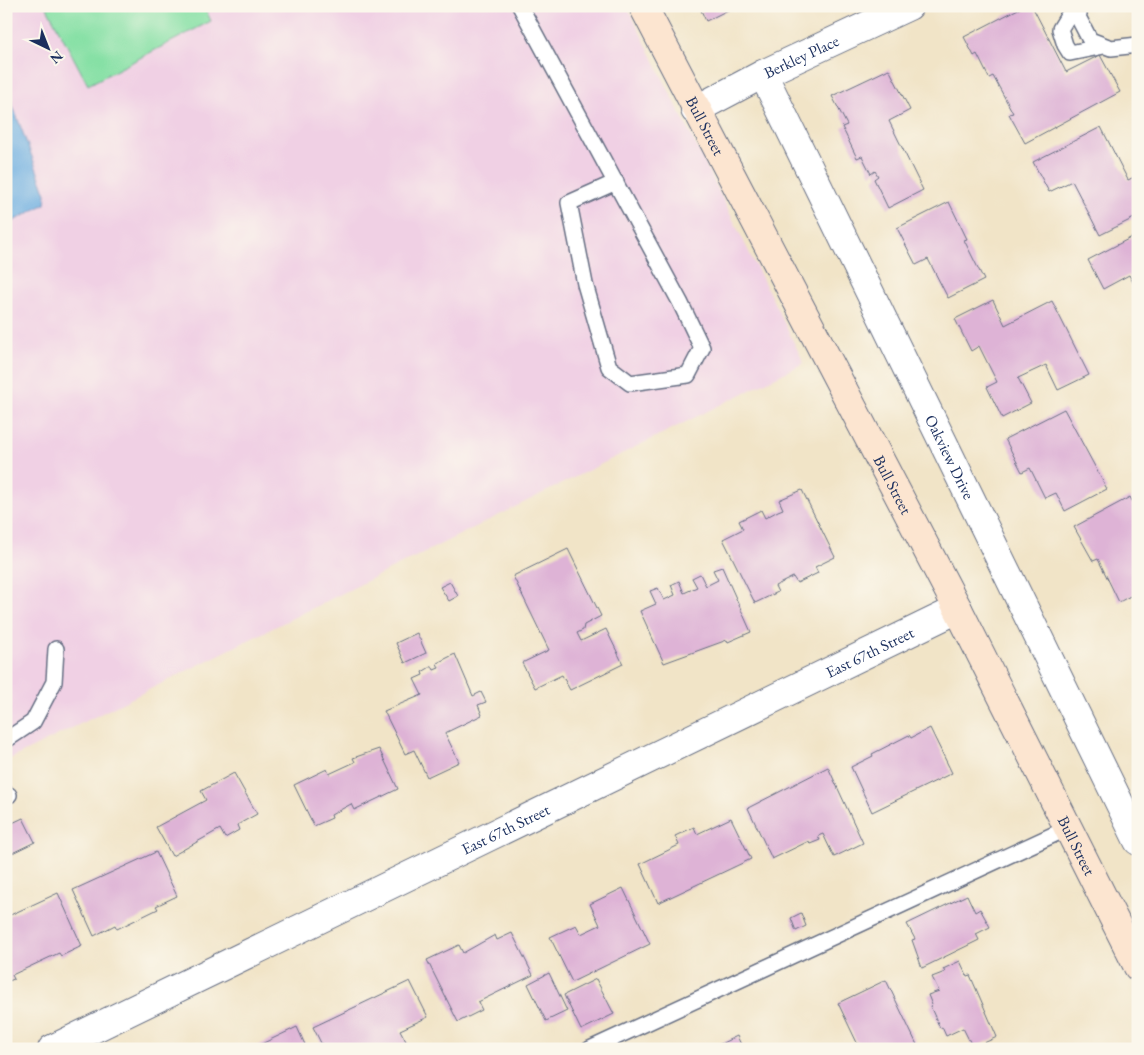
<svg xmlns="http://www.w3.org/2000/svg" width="1144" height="1055" font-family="'EB Garamond',serif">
	<rect width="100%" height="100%" fill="#fbf7ec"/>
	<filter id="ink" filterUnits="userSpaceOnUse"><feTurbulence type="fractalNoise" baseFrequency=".02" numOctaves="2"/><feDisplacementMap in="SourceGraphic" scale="10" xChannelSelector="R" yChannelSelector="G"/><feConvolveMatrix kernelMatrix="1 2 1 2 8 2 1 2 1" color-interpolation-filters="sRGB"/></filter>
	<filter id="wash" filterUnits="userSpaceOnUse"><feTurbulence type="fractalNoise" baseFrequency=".0096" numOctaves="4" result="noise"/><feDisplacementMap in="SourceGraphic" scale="20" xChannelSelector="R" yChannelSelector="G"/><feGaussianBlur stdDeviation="1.12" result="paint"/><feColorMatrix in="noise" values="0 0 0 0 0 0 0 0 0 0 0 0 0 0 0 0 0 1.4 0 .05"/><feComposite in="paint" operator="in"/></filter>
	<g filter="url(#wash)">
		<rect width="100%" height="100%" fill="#f1e4c7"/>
		<path fill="#f0d0e4" d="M6 6H627L804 363 6 761Z"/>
		<path fill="#86e0a5" stroke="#508882" d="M46 6H204L211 21 88 85Z"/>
		<path fill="#6daee1" stroke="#446ea0" d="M6 88 46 194 45 204 6 225Z"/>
		<g id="blocks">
			<path fill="#deb3d6" d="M699 6H736L706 21Z
				M1024 6H1032L1066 72 1100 55 1120 92 1025 143 1009 114 1013 113 993 76 989 78 977 54 974 56 964 37Z
				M889 69 910 110 889 121 923 190 888 208 874 179 878 176 875 171 871 174 862 156 857 158 842 127 847 125 832 96Z
				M1101 127 1128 180 1138 175V216L1100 235 1072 181 1049 192 1033 162Z
				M949 202 967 239 964 240 984 280 948 298 928 259 916 265 897 228Z
				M1138 234V291L1129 275 1103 289 1088 260Z
				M993 300 1005 325 1052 301 1089 375 1058 390 1046 365 1018 378 1031 403 1002 418 987 387 997 382 979 346 971 351 955 319Z
				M1064 409 1107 489 1065 511 1056 493 1045 498 1030 468 1022 472 1005 439Z
				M802 490 835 557 815 567 818 573 797 583 793 577 775 586 778 592 755 603 723 539 743 529 739 521 761 510 765 518 778 511 783 509 779 500Z
				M1130 497 1138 512V592L1119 602 1098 559 1093 561 1074 527Z
				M568 549 601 616 584 625 583 630 577 633 581 641 606 629 623 664 570 690 562 675 535 688 522 663 549 650 513 576Z
				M722 567 751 632 728 642 727 640 664 663 640 611 656 604 650 591 658 588 664 600 675 595 671 585 679 581 684 593 697 587 692 578 700 574 706 586 718 580 713 570Z
				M450 582 458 596 449 601 440 587Z
				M417 633 426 653 405 663 396 643Z
				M455 654 473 696 481 692 486 702 478 705 482 715 445 733 459 762 427 777 414 750 405 754 384 711 422 695 414 679 423 675 422 672 432 666 434 670 439 668 437 663Z
				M930 728 952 773 872 812 851 767 873 756 872 754 909 735 911 738Z
				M379 749 398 789 354 810 351 804 331 815 332 818 314 826 294 785 327 769 329 774 355 762 353 758Z
				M828 767 863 843 834 857 823 834 818 836 820 840 810 844 809 841 772 859 748 808Z
				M234 773 257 814 237 825 239 830 225 838 220 829 172 856 156 827 206 800 201 791Z
				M23 818 35 842 6 856V826Z
				M731 818 751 859 658 903 640 864 679 845 675 836 694 827 697 834Z
				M156 852 177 896 156 906 158 909 117 929 115 925 94 936 73 890Z
				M623 888 650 944 572 982 550 937 576 925 581 934 600 925 590 904Z
				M58 893 82 946 61 956 59 953 12 975 14 979 6 982V917Z
				M967 895 975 912 980 909 990 927 976 934 979 940 922 968 912 940 915 939 907 924Z
				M801 913 806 926 796 931 791 918Z
				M512 933 533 975 478 1002 482 1010 458 1022 427 960 459 945 463 953 495 935 497 940Z
				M960 961 967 976 970 975 997 1037 973 1048 963 1028 946 1036 942 1027 940 1028 930 1006 932 1005 928 995 939 991 932 977 945 972 943 969Z
				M549 973 567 1011 546 1021 528 984Z
				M596 979 614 1014 581 1030 564 995Z
				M886 980 919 1049H860L838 1003Z
				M410 981 428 1017 400 1030 408 1045 400 1049H368L367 1046 361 1049H324L313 1027Z
				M297 1027 307 1049H251Z
				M737 1036 743 1049H710Z"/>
		</g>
	</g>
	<g filter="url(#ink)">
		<use href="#blocks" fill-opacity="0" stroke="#666e83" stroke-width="1"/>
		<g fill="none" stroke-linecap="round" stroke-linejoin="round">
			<defs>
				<path id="lane" d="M520 6 680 302 702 348 688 375 630 383 609 367 585 284 569 203 616 182
					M1074 6 1060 29 1065 45 1070 53 1104 46
					M1081 6 1078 17 1090 40 1111 48 1138 45
					M6 740 33 722 54 682 56 649
					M6 796 9 795
					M590 1049 1068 828"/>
				<g id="street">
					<path id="s1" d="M763 74 1138 841"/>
					<path id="s2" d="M695 110 763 74 909 6"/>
					<path id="s3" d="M52 1049 958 609"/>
				</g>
				<g id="secondary">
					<path id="s4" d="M643 6 958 609 1138 967"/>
				</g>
			</defs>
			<use href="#lane" stroke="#666e83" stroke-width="18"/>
			<use href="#street" stroke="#666e83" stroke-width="30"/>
			<use href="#secondary" stroke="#666e83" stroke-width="30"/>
			<use href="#lane" stroke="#fff" stroke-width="15"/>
			<use href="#street" stroke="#fff" stroke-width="28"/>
			<use href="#secondary" stroke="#fce5d0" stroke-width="28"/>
		</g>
	</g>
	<g text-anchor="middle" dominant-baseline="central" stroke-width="5" stroke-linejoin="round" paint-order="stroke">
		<g font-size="16" fill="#1b2f5e" stroke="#fbf7ec">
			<text stroke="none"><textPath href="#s2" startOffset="119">Berkley Place</textPath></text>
			<text stroke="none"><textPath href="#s4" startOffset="135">Bull Street</textPath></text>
			<text stroke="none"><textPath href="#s1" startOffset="426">Oakview Drive</textPath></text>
			<text stroke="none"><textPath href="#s4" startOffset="540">Bull Street</textPath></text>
			<text stroke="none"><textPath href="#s3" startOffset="909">East 67th Street</textPath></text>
			<text stroke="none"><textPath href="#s3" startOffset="504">East 67th Street</textPath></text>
			<text stroke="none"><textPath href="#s4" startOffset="945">Bull Street</textPath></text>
		</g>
	</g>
	<rect width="1144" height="1055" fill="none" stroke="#fbf7ec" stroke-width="25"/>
	<g transform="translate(48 48) rotate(137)" stroke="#fbf7ec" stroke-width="4" paint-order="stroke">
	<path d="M0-4L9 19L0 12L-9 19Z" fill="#1b2f5e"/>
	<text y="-8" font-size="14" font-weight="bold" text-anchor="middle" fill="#1b2f5e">N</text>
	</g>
</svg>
